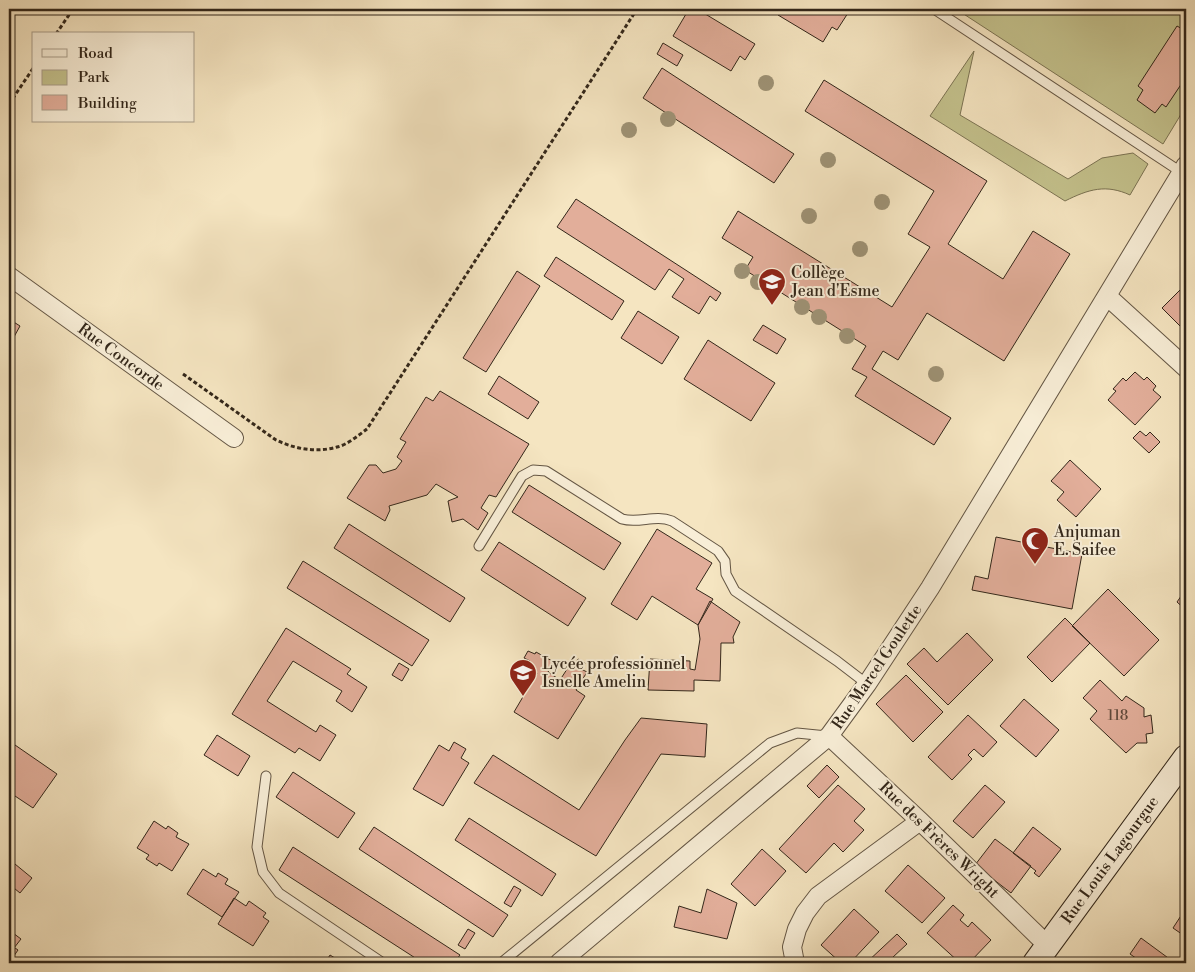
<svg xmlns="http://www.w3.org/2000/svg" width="1195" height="972" font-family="'Libre Bodoni',serif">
	<rect width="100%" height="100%" fill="#f5e5c1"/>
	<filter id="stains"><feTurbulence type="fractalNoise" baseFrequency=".004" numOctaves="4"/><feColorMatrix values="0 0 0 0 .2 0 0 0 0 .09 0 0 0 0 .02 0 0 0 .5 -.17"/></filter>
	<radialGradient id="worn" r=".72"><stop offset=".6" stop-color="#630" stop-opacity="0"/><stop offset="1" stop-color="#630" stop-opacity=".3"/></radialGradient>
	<path fill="#c4c28d" stroke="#7c7454" d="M956 9H1186V106L1163 144Z
		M974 51 960 115 1068 179 1102 158 1133 153 1148 164 1130 195C1106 184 1089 189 1065 201L930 116Z"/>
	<path fill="#e2ae9a" stroke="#33271a" d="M689 9H697L755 44 745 60 740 56 731 71 673 36Z
		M781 9H841L848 13 837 30 832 27 823 42 778 15Z
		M1177 26 1186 31V77L1166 107 1162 104 1155 113 1137 100 1143 90 1138 86Z
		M663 43 683 55 677 66 657 54Z
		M662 68 794 154 774 183 643 98Z
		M824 80 987 181 948 244 1003 279 1033 231 1070 254 1004 361 927 313 898 360 883 351 872 369 951 418 934 445 855 396 867 377 852 369 866 346 745 270 753 257 722 238 738 211 892 307 930 247 908 234 934 191 805 111Z
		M576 199 721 293 716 301 710 296 699 314 672 297 684 279 669 269 655 290 557 227Z
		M556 257 624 301 612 320 544 276Z
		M517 271 540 286 486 372 463 358Z
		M1184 286 1186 289V332L1162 308Z
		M638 311 679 337 662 364 621 338Z
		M9 319 20 326 9 346Z
		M763 325 786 339 777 354 753 340Z
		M708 340 775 383 751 421 684 379Z
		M1135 372 1144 380 1147 377 1156 386 1153 390 1161 397 1135 425 1108 400 1116 391 1113 389 1123 378 1126 381Z
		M499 376 539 402 528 419 488 394Z
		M440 391 529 444 496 497 489 495 481 508 488 513 478 530 463 519 452 522 448 501 458 497 436 484 427 495 389 506 390 510 385 521 347 498 369 465H376L383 473 396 469 402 461 397 457 406 442 400 439 426 397 433 401Z
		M1140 431 1146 436 1150 432 1160 442 1149 453 1133 438Z
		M1070 460 1101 489 1076 517 1057 500 1064 492 1051 481Z
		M529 485 621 543 604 570 512 512Z
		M349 524 465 598 450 622 334 548Z
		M657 529 712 563 696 589 713 599 698 625 652 596 637 620 611 604Z
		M996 537 1082 554 1072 609 972 590 975 576 988 579Z
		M499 542 586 598 568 626 481 570Z
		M303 561 429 640 412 666 287 588Z
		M1108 589 1159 640 1124 676 1072 626Z
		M1186 589V610L1177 602Z
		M710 601 740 622 733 637 734 643H721L720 681 694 680V691L648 690 650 659 690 661V669L695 670 700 639 698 625Z
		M1065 618 1090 643 1052 682 1027 657Z
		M286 628 351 669 347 674 367 687 352 712 336 701 342 691 293 661 267 701 316 732 320 725 336 735 320 761 299 748 295 753 232 714Z
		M967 633 993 660 948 705 907 664 924 648 937 662Z
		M528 651 535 654 536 652 554 662 548 672 560 680 571 663 575 665 578 659 585 663 581 669 587 672 576 690 585 696 558 739 514 712 537 673 526 667 530 661 524 658Z
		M399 663 409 669 402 681 392 675Z
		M906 675 943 712 913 742 876 704Z
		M1100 680 1122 701 1126 696 1144 708V717L1151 715 1153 733 1146 734 1147 743H1137L1126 753 1090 719 1097 711 1083 698Z
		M1024 699 1059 730 1036 757 1000 726Z
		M968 715 997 742 983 757 974 749 968 755 972 759 952 780 928 757Z
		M641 718 707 724 705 757 661 754 596 856 474 783 493 755 579 810 625 740Z
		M217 735 250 756 238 776 204 755Z
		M454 742 466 749 461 758 469 763 443 806 413 789 439 745 449 751Z
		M15 745 57 774 33 808 9 792V754Z
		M827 765 839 777 819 798 807 786Z
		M293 772 355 813 338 838 276 797Z
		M838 785 865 809 854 821 864 830 843 852 834 843 806 873 779 849Z
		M985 785 1005 802 973 838 953 821Z
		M469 818 556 874 542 896 455 840Z
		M154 821 166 829 168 826 178 833 176 837 189 844 172 871 159 863 157 866 146 859 149 855 137 848Z
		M374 827 508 915 493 937 359 849Z
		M1033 827 1061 849 1039 877 1034 873 1036 871 1013 853Z
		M995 839 1031 866 1011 893 975 865Z
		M293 847 460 955 454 963H423L279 870Z
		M762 849 786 871 755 906 731 884Z
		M15 864 32 878 20 893 9 884V868L11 870Z
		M908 865 945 898 922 923 885 891Z
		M203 869 216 877 218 873 228 879 225 884 239 892 222 917 187 894Z
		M514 886 521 890 511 907 504 903Z
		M707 889 737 903 727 939 674 927 679 906 701 913Z
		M234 898 246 906 249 901 266 913 263 917 269 921 253 946 218 924Z
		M953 905 964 915 960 920 968 927 972 922 991 940 969 963H960L927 933Z
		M1186 908V937L1173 928Z
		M854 909 879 932 850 963H841L821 945Z
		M468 929 475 933 465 949 458 945Z
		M9 930 21 939 14 948 9 944Z
		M897 934 907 944 892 958 897 963H866Z
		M1141 938 1175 963H1139L1140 961 1130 954Z
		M9 944 18 950 9 963Z
		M330 955 343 963H325Z"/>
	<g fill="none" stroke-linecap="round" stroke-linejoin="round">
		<defs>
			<path id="service" d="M934 9 1181 172
				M479 546 522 476 533 470 546 471 622 519C639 524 655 514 672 521L718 551 725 561 726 574 735 591 837 661 867 684
				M266 776 257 847 263 872 279 893 383 963
				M501 963 770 743 797 733 827 736"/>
			<path id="minor" d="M9 276 234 438
				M1107 296 1186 368
				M829 736 920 821 1040 938 1049 943
				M559 963 829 736 867 684 930 588 1186 165
				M795 963 792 947 797 929 805 913 818 896 920 821"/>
			<path id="secondary" d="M1035 963 1186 757"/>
		</defs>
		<use href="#service" stroke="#645644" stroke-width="11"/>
		<use href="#minor" stroke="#645644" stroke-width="20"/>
		<use href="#secondary" stroke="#33271a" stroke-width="26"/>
		<path stroke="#33271a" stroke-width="3" stroke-dasharray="4 2.5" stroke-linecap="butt" d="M56 34 73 9
			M9 104 34 67
			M183 374 276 440C295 449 316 453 337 447 347 445 359 435 367 429L637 9"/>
		<use href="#service" stroke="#f8eed7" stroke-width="9"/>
		<use href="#minor" stroke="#f8eed7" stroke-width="18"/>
		<use href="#secondary" stroke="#f8eed7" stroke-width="24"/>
	</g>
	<g fill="#9e9275">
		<circle cx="766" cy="83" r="8"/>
		<circle cx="668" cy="119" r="8"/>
		<circle cx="629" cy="130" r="8"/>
		<circle cx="828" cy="160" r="8"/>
		<circle cx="882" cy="202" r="8"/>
		<circle cx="809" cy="216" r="8"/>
		<circle cx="860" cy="249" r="8"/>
		<circle cx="742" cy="271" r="8"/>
		<circle cx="758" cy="282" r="8"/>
		<circle cx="802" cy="307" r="8"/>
		<circle cx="819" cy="317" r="8"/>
		<circle cx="847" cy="336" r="8"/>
		<circle cx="936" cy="374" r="8"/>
	</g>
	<defs>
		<symbol id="school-pin" viewBox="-11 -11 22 30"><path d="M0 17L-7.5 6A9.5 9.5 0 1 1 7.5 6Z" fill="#8f2418" stroke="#f8eed7"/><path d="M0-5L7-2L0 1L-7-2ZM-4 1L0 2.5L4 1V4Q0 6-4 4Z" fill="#fff"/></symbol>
		<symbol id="mosque-pin" viewBox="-11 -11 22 30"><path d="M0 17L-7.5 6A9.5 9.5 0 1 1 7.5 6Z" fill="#8f2418" stroke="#f8eed7"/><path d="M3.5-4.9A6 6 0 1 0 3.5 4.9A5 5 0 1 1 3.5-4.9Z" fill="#fff"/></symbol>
	</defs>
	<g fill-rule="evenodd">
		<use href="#school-pin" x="756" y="266" width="32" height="43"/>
		<use href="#mosque-pin" x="1019" y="525" width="32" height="43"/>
		<use href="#school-pin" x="507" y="657" width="32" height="43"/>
	</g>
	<g text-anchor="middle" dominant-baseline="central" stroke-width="4" stroke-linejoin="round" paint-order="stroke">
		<g font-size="14" fill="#5f493a">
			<text x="1118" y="716">118</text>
		</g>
		<g font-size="16" fill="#33271a" stroke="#f8eed7" text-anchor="start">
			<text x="791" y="273">Collège<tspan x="791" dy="18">Jean d'Esme</tspan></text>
			<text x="1054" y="532">Anjuman<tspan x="1054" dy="18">E. Saifee</tspan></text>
			<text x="542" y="664">Lycée professionnel<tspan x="542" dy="18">Isnelle Amelin</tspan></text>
		</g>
		<g font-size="16" fill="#33271a" stroke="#f8eed7">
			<text transform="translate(121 357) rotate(36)">Rue Concorde</text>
			<text transform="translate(877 667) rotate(-56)">Rue Marcel Goulette</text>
			<text transform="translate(939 840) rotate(44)">Rue des Frères Wright</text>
			<text transform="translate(1110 860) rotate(-54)">Rue Louis Lagourgue</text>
		</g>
	</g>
	<rect width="1195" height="972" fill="none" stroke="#f5e5c1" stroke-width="30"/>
	<rect x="10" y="10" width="1175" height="952" fill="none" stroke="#33271a" stroke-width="2.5"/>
	<rect x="15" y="15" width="1165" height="942" fill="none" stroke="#33271a"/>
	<rect x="32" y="32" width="162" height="90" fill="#f8eed7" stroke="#a99e8b"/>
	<rect x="42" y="49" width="25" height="8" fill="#f8eed7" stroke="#a99e8b"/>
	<text x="78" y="58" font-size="15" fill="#33271a">Road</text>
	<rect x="42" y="70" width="25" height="15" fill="#c4c28d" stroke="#a99e8b"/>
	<text x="78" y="82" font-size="15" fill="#33271a">Park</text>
	<rect x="42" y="95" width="25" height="15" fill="#e2ae9a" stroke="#a99e8b"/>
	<text x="78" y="108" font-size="15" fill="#33271a">Building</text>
	<rect width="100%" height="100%" filter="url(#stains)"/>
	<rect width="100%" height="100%" fill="url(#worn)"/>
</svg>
